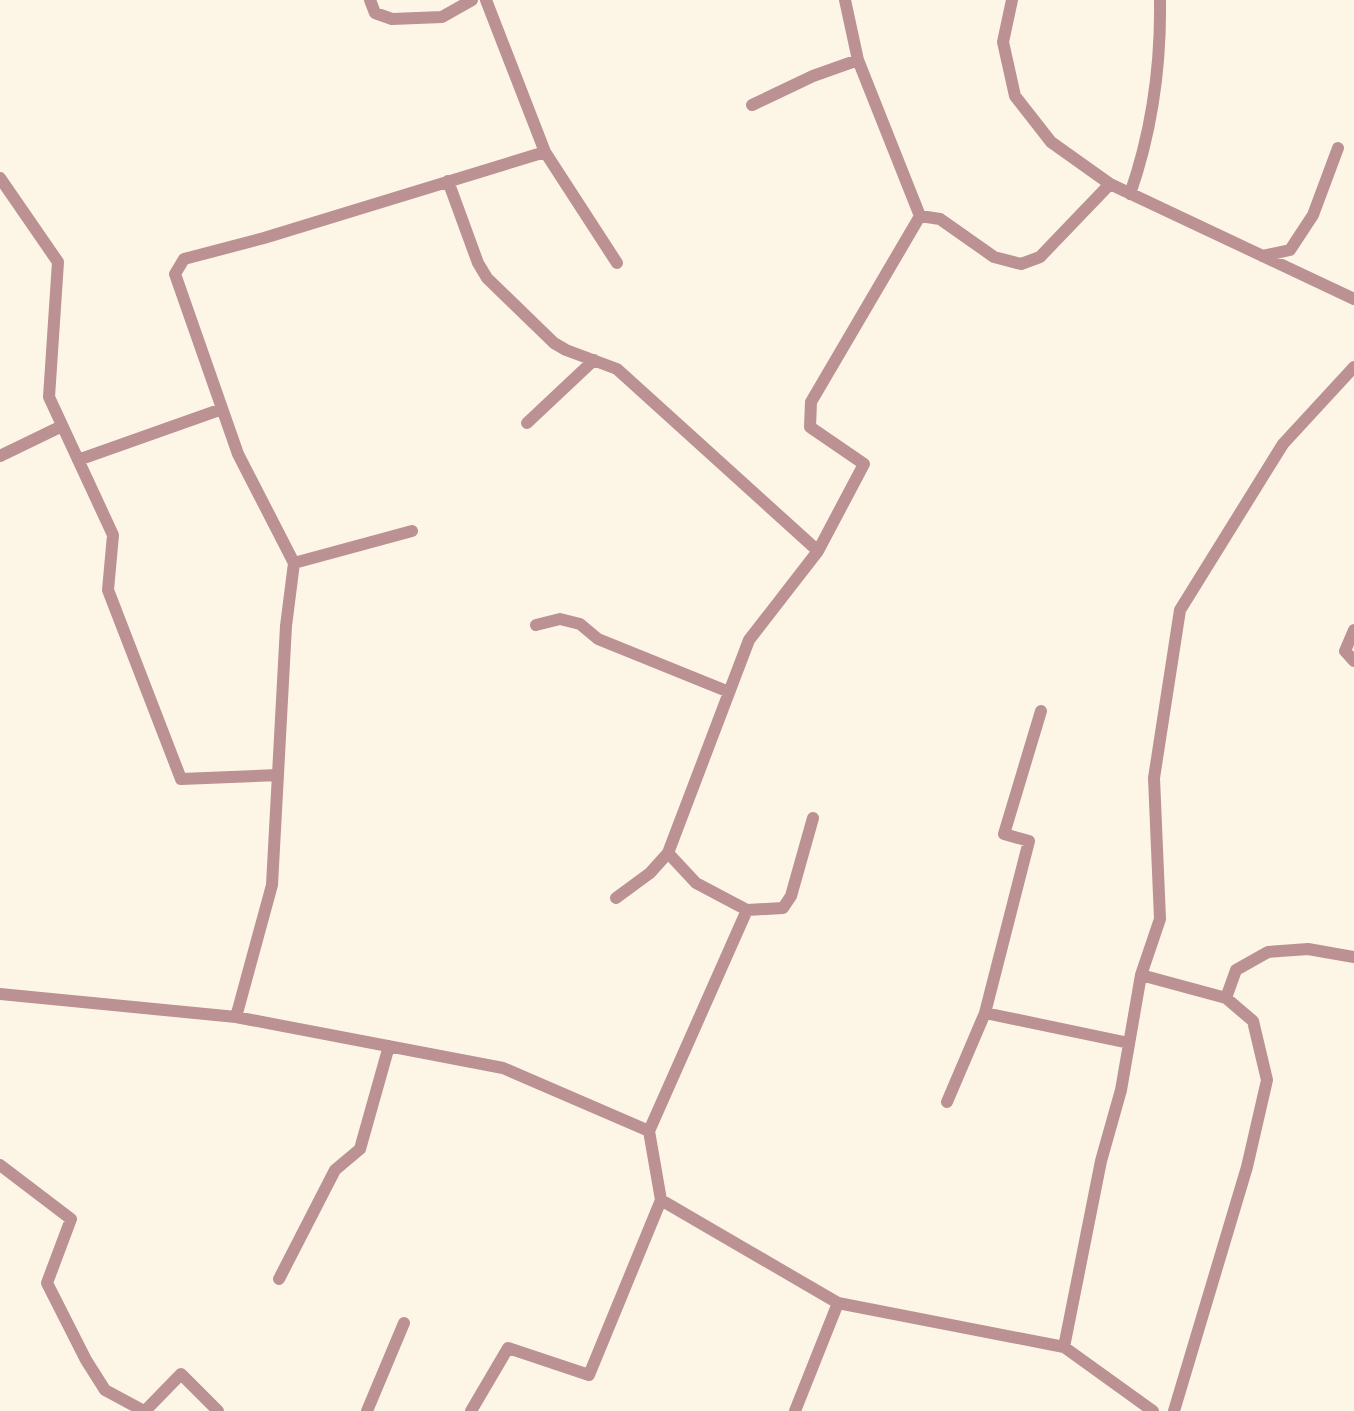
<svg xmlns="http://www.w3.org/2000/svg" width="1354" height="1411" font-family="'Noto Sans',sans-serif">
	<rect width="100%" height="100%" fill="#fdf6e6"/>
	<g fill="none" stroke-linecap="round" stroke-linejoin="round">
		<path stroke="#bb9193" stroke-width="12" d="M370 0 375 13 392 19 442 17 472 0
			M486 0 545 152 617 263
			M1012 0 1003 42 1015 96 1051 142 1110 184 1354 299
			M752 105 813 76 858 60
			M0 178 58 262 49 397 113 535 108 590 181 779 278 775
			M448 181 478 263 487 278 554 343 566 350 617 369 818 551
			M1130 194C1152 131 1161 66 1160 0
			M920 216 940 219 994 257 1021 264 1040 257 1110 184
			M1262 256 1290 250 1313 215 1338 148
			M527 423 594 360
			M0 456 62 426
			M78 460 222 409
			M294 563 412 531
			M536 625 560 619 580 624 598 639 729 692
			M1354 630 1345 651 1354 661
			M616 898 650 873 668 853
			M747 910 783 908 791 896 813 818
			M1141 975 1226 998 1253 1021 1267 1080 1247 1167 1174 1411
			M0 994 236 1017 503 1068 649 1131 661 1200 838 1303 1064 1347 1153 1411
			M1226 998 1236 970 1268 952 1308 949 1354 957
			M985 1013 1129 1043
			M236 1017 272 885 286 626 294 563 238 454 175 274 184 259 264 238 545 152
			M947 1102 985 1013 1029 841 1004 834 1041 711
			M649 1131 747 910 696 883 668 853 749 640 818 551 864 464 810 427 811 402 920 216 858 60 845 0
			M0 1165 71 1219 47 1283 86 1360 105 1390 144 1411
			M279 1279 335 1170 360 1149 389 1046
			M1064 1347 1101 1161 1121 1090 1141 975 1160 919 1154 778 1180 610 1283 444 1354 367
			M145 1411 181 1374 218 1411
			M367 1411 404 1323
			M471 1411 508 1348 589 1375 661 1200
			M795 1411 838 1303"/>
	</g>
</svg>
